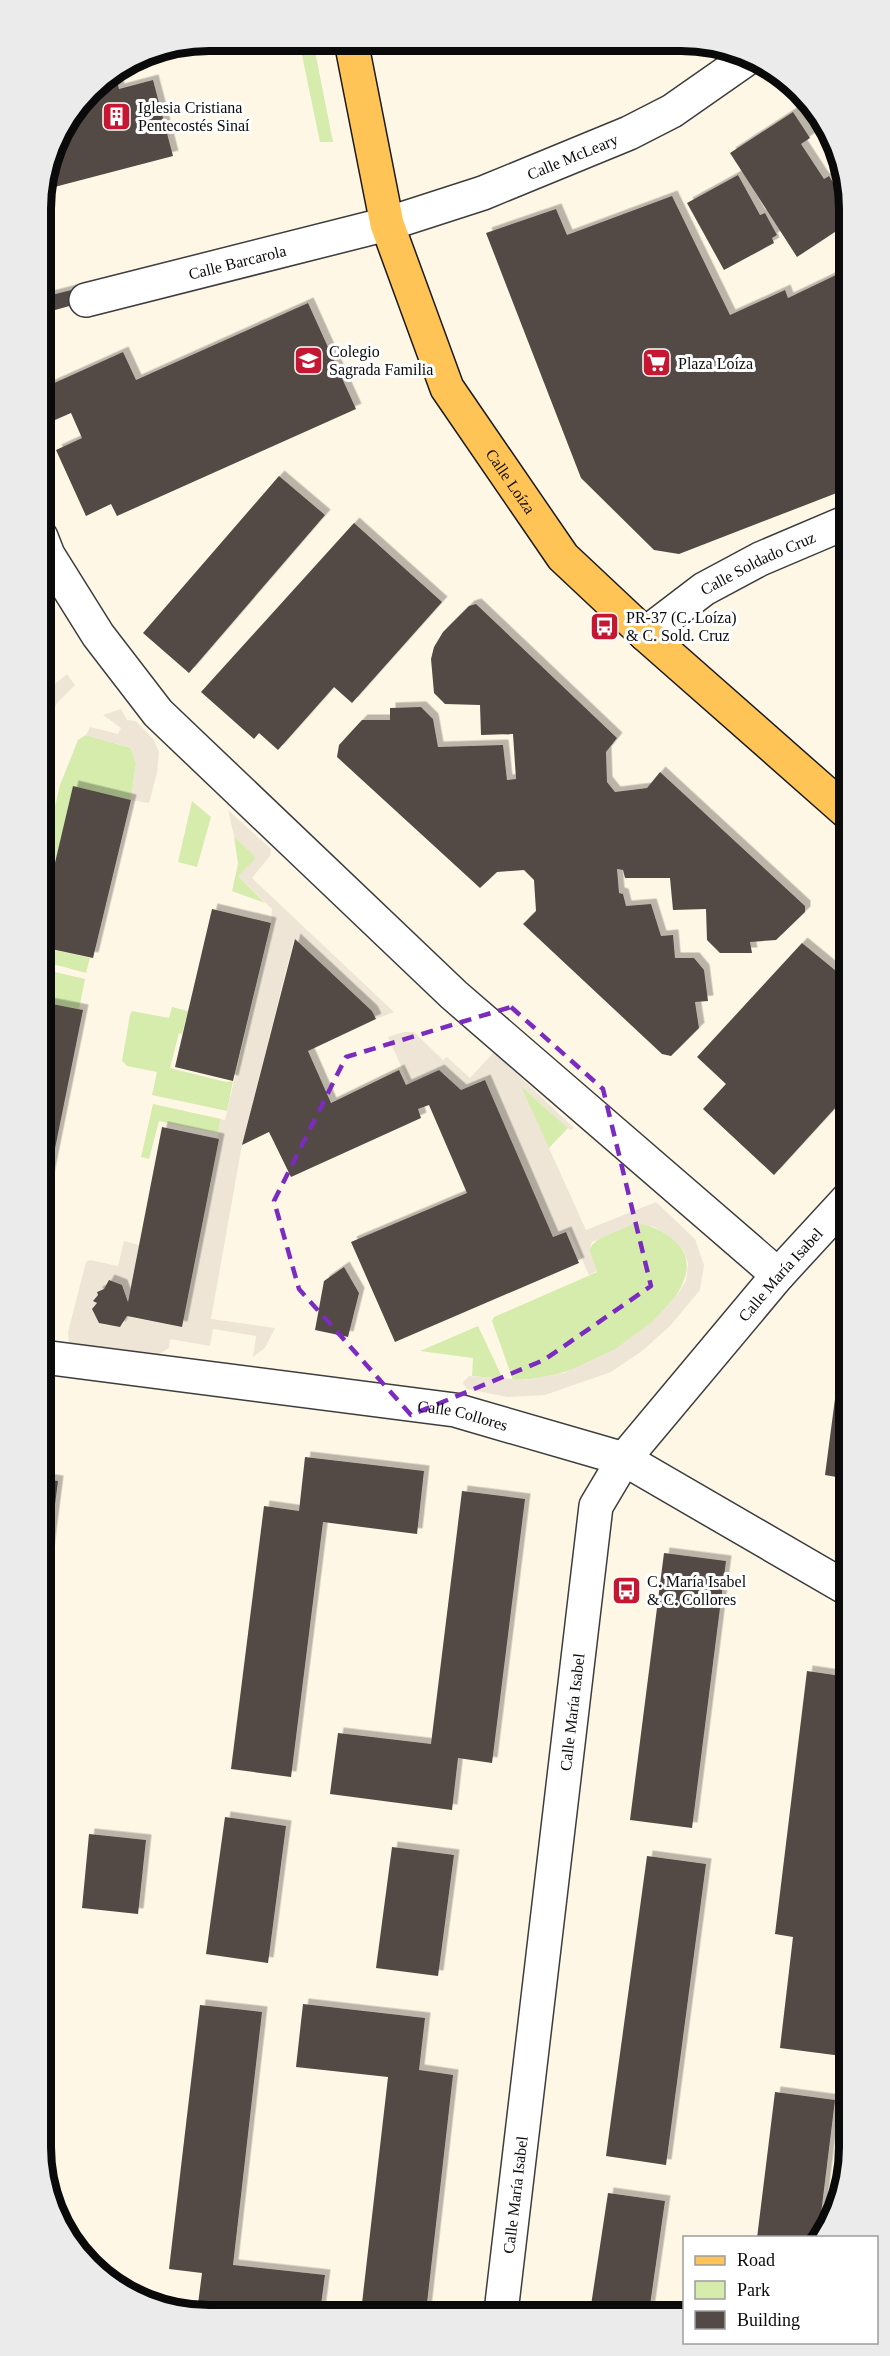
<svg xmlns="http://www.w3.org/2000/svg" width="890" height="2356" font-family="Georgia,serif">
	<defs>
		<filter id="shadow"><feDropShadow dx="5.5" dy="-5.5" stdDeviation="0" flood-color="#0004"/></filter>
	</defs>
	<rect width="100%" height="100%" fill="#fff7e6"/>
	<path fill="#d5ecad" d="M299 41H313L333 142H320Z
		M86 735 131 748 136 763 131 800 73 787 42 918V862L60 785 78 740Z
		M192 801 211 817 197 867 178 862Z
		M234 836 257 858 239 877 265 903 232 891 238 864Z
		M42 947 90 958 86 973 42 961Z
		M42 969 85 979 79 1009 42 1002Z
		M172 1007 188 1011 182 1034 179 1033 170 1068 226 1082 233 1081 227 1111 152 1095 157 1072 127 1066 122 1061 130 1015 132 1011 169 1018Z
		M520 1085 568 1128 548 1149Z
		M153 1104 221 1119 218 1133 159 1121 149 1159 141 1157Z
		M640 1223C739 1252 658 1328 606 1355 577 1370 545 1380 513 1380L492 1321 494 1317 597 1272 589 1250C595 1237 625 1223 640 1223Z
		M478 1326 503 1379 472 1376 473 1358 420 1351Z"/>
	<path fill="#eee5d6" d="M67 674 75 685 58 702 42 727V676L50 688Z
		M121 709 127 720 136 721 154 740 159 752 157 773 149 803 131 800 136 763 131 748 86 735 90 727 118 734 121 728 103 715Z
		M228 810 271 849 270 856 252 878 394 1012 376 1019 372 1011 294 939 242 1145 211 1319 275 1328 265 1348 253 1357 256 1336 213 1329 210 1346 170 1339 169 1348 158 1355 69 1344 68 1332 86 1262 90 1260 118 1266 124 1241 139 1245 128 1300 122 1285 109 1281 104 1289 97 1291 98 1295 94 1301 97 1303 92 1309 99 1323 120 1327 129 1317 182 1327 221 1119 225 1120 271 923 272 909 238 876 256 858 234 836Z
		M403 1032H414L443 1060 447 1057 470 1078 494 1052 574 1128 570 1130 521 1086 586 1230 656 1202 695 1239 704 1265 700 1290 670 1326 642 1351 611 1372 545 1395 507 1397 467 1389 464 1385 463 1382 469 1376 525 1380 564 1373 615 1349 652 1322 677 1295 686 1281 688 1263 683 1249 668 1235 654 1227 636 1223 592 1242 589 1250 597 1271 589 1275 569 1230 553 1237 485 1080 461 1090 439 1070 409 1084 388 1037Z"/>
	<path fill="#534945" filter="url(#shadow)" d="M613 43H637L621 52Z
		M116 77 119 89 153 80 173 156 43 190 58 135 86 97 100 94 98 82Z
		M793 112 810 138 801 144 824 179 829 176 846 203V235L841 228 797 257 730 153Z
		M738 175 760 215 765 213 777 235 772 238 774 243 724 270 687 203Z
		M672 196 730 315 785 290 788 298 836 275 846 289 847 489 679 554 654 550 581 478 486 233 556 209 567 235Z
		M846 256V278L836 264Z
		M75 289 73 305 48 312 44 297Z
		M308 303 356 409 117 516 111 504 86 516 56 450 82 438 71 413 48 423 41 408V389L123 352 136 380Z
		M279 476 325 515 189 673 143 633Z
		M354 523 442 602 352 703 334 687 278 750 259 733 254 739 201 692Z
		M476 604 617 738 606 752 607 782 615 792 647 788 660 772 805 906V912L776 940 750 942 752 953H720L707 940 706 909 673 910 670 878H625L623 870 617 869 619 893 623 894 626 906 651 904 661 936 673 935 675 958H694L704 970 708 1001 695 1002 699 1028 671 1056 662 1054 523 924 536 911 534 880 524 870 497 872 480 888 337 757 339 745 362 720H390V708L421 707 433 719 438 747 503 745 507 780 516 779 513 734 481 735 480 705 445 704 434 693 431 659 434 647 443 632 469 606Z
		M73 786 131 800 93 958 42 947V918Z
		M212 909 271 923 233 1081 175 1067Z
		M295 939 372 1011 376 1019 308 1051 331 1103 399 1070 406 1085 439 1070 461 1090 485 1080 553 1237 566 1232 579 1263 395 1342 351 1242 467 1193 429 1105 418 1109 421 1118 291 1177 269 1132 242 1145Z
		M802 943 847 980V997L838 1008 847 1017 848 1094 774 1175 703 1109 726 1084 697 1057Z
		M42 1002 83 1010 43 1208H42Z
		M162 1127 219 1139 182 1327 127 1316 120 1327 99 1323 92 1309 97 1303 93 1301 98 1295 97 1292 104 1289 109 1280 122 1285 128 1302Z
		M344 1267 359 1293 348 1337 315 1330 324 1281Z
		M838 1376 848 1377V1479L825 1475Z
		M305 1457 424 1471 417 1534 323 1522 291 1777 231 1769 264 1506 299 1511Z
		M43 1479 58 1481 44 1591H43Z
		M462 1491 525 1499 492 1763 458 1758 452 1810 330 1794 338 1733 431 1744Z
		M664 1553 726 1561 692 1828 630 1820Z
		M807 1671 848 1677 849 1848 838 1933 849 1934V1998L842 2056 780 2048 793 1937 775 1934Z
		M225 1817 286 1826 268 1963 206 1954Z
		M89 1834 146 1840 138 1914 82 1908Z
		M392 1847 454 1855 438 1976 376 1968Z
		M647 1856 706 1864 666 2165 606 2156Z
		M303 2004 425 2018 419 2070 453 2075 426 2312H361L388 2077 296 2067Z
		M200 2005 262 2012 233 2265 325 2275 320 2312H197L202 2273 169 2269Z
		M775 2092 835 2100 818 2238H757Z
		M608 2193 665 2201 649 2312H590Z"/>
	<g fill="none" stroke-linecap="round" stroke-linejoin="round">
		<defs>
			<g id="minor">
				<path id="s1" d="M86 300 387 224 483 193 629 133 672 111 745 60"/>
				<path d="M41 537 48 555 98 635 158 713 454 995 778 1275"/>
				<path id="s2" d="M645 634 704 589 760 559 847 522"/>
				<path id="s3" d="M43 1357 455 1410 624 1459 848 1589"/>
				<path id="s4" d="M501 2312 596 1506 624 1459 778 1275 848 1199"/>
			</g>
			<g id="primary">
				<path id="s5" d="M351 41 387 224 447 388 563 557 645 634 847 812"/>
			</g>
		</defs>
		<use href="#minor" stroke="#3d3d3d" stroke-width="36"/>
		<use href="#primary" stroke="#1b1b1b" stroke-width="36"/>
		<use href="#minor" stroke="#fff" stroke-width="33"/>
		<use href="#primary" stroke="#ffc356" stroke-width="33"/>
	</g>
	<path fill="none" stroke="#7b2cbf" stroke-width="4.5" stroke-dasharray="12 8" stroke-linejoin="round" d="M511 1007 603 1089 651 1286 544 1360 411 1415 299 1289 274 1201 346 1057Z"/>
	<defs>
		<symbol id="building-square" viewBox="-11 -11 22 22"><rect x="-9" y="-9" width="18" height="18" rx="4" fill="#c51632" stroke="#fff"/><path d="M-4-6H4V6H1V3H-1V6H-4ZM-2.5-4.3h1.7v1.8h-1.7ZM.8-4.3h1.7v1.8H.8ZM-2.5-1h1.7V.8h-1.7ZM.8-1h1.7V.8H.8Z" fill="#fff"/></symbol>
		<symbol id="school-square" viewBox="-11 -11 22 22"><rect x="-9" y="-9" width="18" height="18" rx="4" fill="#c51632" stroke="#fff"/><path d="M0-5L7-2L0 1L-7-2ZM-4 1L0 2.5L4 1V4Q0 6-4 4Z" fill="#fff"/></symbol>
		<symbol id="supermarket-square" viewBox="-11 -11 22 22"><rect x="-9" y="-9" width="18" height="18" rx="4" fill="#c51632" stroke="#fff"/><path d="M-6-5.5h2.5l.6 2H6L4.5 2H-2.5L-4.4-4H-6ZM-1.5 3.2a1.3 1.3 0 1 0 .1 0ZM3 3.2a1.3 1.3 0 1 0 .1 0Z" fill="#fff"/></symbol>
		<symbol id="bus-square" viewBox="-11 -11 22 22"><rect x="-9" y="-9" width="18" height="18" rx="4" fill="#c51632" stroke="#fff"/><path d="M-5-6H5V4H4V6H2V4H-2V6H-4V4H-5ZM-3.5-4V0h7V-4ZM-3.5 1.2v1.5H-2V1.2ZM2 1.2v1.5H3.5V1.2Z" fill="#fff"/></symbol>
	</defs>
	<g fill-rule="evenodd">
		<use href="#building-square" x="100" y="100" width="33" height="33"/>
		<use href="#school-square" x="292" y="344" width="33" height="33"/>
		<use href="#supermarket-square" x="640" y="346" width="33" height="33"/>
		<use href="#bus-square" x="588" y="610" width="33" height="33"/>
		<use href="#bus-square" x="610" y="1574" width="33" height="33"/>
	</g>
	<g text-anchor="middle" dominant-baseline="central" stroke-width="6" stroke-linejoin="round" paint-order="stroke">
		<g font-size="16" fill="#0a0a0a" stroke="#fff" text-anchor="start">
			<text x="138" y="107">Iglesia Cristiana<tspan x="138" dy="18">Pentecostés Sinaí</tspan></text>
			<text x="329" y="351">Colegio<tspan x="329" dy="18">Sagrada Familia</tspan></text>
			<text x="678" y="363">Plaza Loíza</text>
			<text x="626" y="617">PR-37 (C. Loíza)<tspan x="626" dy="18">&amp; C. Sold. Cruz</tspan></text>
			<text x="647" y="1581">C. María Isabel<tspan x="647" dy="18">&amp; C. Collores</tspan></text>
		</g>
		<g font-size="16" fill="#0a0a0a" stroke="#fff">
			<text stroke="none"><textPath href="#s1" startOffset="508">Calle McLeary</textPath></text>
			<text stroke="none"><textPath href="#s1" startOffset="156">Calle Barcarola</textPath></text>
			<text stroke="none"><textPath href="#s5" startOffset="474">Calle Loíza</textPath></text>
			<text stroke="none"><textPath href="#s2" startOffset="134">Calle Soldado Cruz</textPath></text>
			<text stroke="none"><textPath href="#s4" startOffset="1108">Calle María Isabel</textPath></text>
			<text stroke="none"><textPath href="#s3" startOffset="424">Calle Collores</textPath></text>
			<text stroke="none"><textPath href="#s4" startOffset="604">Calle María Isabel</textPath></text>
			<text stroke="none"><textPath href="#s4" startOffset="118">Calle María Isabel</textPath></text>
		</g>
	</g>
	<path d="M0 0H890V2356H0ZM209 51H681A158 158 0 0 1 839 209V2147A158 158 0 0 1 681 2305H209A158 158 0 0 1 51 2147V209A158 158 0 0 1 209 51Z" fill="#ebebeb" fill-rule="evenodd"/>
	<path fill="none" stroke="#0a0a0a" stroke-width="8" d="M209 51H681A158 158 0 0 1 839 209V2147A158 158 0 0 1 681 2305H209A158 158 0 0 1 51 2147V209A158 158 0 0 1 209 51Z"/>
	<rect x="683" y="2236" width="195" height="108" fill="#ffffff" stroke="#9d9d9d" stroke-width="1.5"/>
	<rect x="695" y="2256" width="30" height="9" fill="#ffc356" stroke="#9d9d9d" stroke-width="1.5"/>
	<text x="737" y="2266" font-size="18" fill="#0a0a0a">Road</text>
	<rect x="695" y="2281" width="30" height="18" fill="#d5ecad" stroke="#9d9d9d" stroke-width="1.5"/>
	<text x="737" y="2296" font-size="18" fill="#0a0a0a">Park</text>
	<rect x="695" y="2311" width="30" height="18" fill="#534945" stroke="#9d9d9d" stroke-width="1.5"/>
	<text x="737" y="2326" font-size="18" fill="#0a0a0a">Building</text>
</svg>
